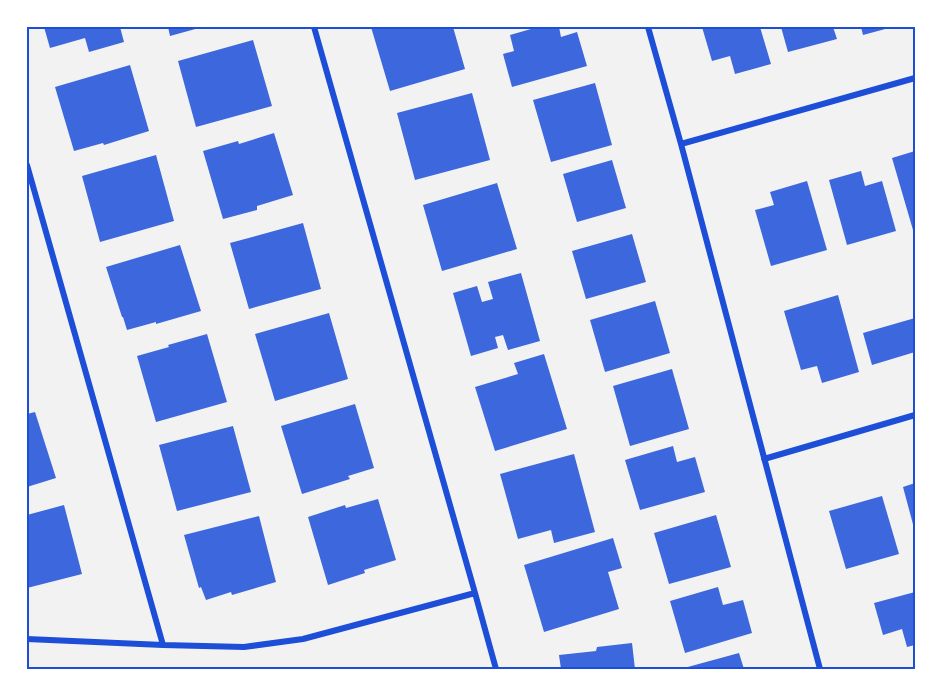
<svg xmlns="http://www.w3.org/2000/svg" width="942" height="696" font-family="'Fira Sans Condensed',sans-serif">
	<rect width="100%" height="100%" fill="#f2f2f2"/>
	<path fill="#3d67dc" d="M44 27H120L124 42 89 52 85 38 50 48Z
		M168 27H199V28L170 36Z
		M371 27H453L465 69 390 91Z
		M538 27H559L561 37 577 32 587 66 512 87 503 54 514 51 510 35Z
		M702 27H760L771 64 735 74 730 56 712 61Z
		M781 27H833L837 39 788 52Z
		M861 27H889V28L863 35Z
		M253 40 272 106 196 127 178 61Z
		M130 65 149 131 104 145 103 143 74 151 55 87Z
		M595 83 612 145 551 162 533 100Z
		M472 93 490 160 415 180 397 113Z
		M274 133 293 195 257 206V210L223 219 203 151 238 141 239 144Z
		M915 151V230H913L892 158Z
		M156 155 174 221 100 242 82 176Z
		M612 160 626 208 577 222 563 174Z
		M861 171 865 186 882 181 896 231 847 245 829 180Z
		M807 181 827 250 771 266 755 210 774 205 770 192Z
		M497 183 517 249 442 271 423 205Z
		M303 223 321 289 249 309 230 243Z
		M632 234 646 282 586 299 572 251Z
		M180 245 201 311 156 324V322L127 330 123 317H122L106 267Z
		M521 273 540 341 508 350 503 335 495 337 498 348 471 356 453 293 477 286 482 302 493 299 488 282Z
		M838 295 859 372 822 383 817 366 801 370 784 311Z
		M655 301 670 353 605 372 590 320Z
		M329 313 348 379 275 401 255 334Z
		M915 318V352L872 365 863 333Z
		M207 334 227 402 156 422 137 356 169 347 168 345Z
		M544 354 567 429 495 451 475 387 518 374 514 363Z
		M672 369 689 429 630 446 613 386Z
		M355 404 374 468 348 476 350 479 302 494 281 426Z
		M35 412 56 478 27 487V414Z
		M233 426 251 492 177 511 159 445Z
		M673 446 677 462 695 457 705 492 640 510 625 460Z
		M574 454 595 532 554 543 551 530 518 539 500 474Z
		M915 483V528H914L903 487Z
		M882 496 899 554 846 569 829 511Z
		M378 499 396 560 364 570 365 573 328 585 308 517 345 505 346 508Z
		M64 505 82 574 27 588V515Z
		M716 515 731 567 669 584 654 533Z
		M259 516 276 582 232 595 231 592 206 600 201 587 199 588 184 535Z
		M613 538 622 568 608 572 619 609 544 632 524 565Z
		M718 587 723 605 743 600 752 633 685 653 670 601Z
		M915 592V645L907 647 902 629 883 635 874 603Z
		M632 643 635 669H561L559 655 596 651 597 647Z
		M739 653 744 669H684V668Z"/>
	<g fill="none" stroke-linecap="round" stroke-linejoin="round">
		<path stroke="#1d4ed8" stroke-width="6" d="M314 27 475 593 496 669
			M648 27 681 144 820 669
			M681 144 915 78
			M27 165 163 645
			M764 459 915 415
			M27 639 163 645 244 647 303 639 475 593"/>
	</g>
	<rect width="942" height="696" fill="none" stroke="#ffffff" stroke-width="57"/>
	<rect x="28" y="28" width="886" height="640" fill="none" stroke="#1d4ed8" stroke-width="2"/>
</svg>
